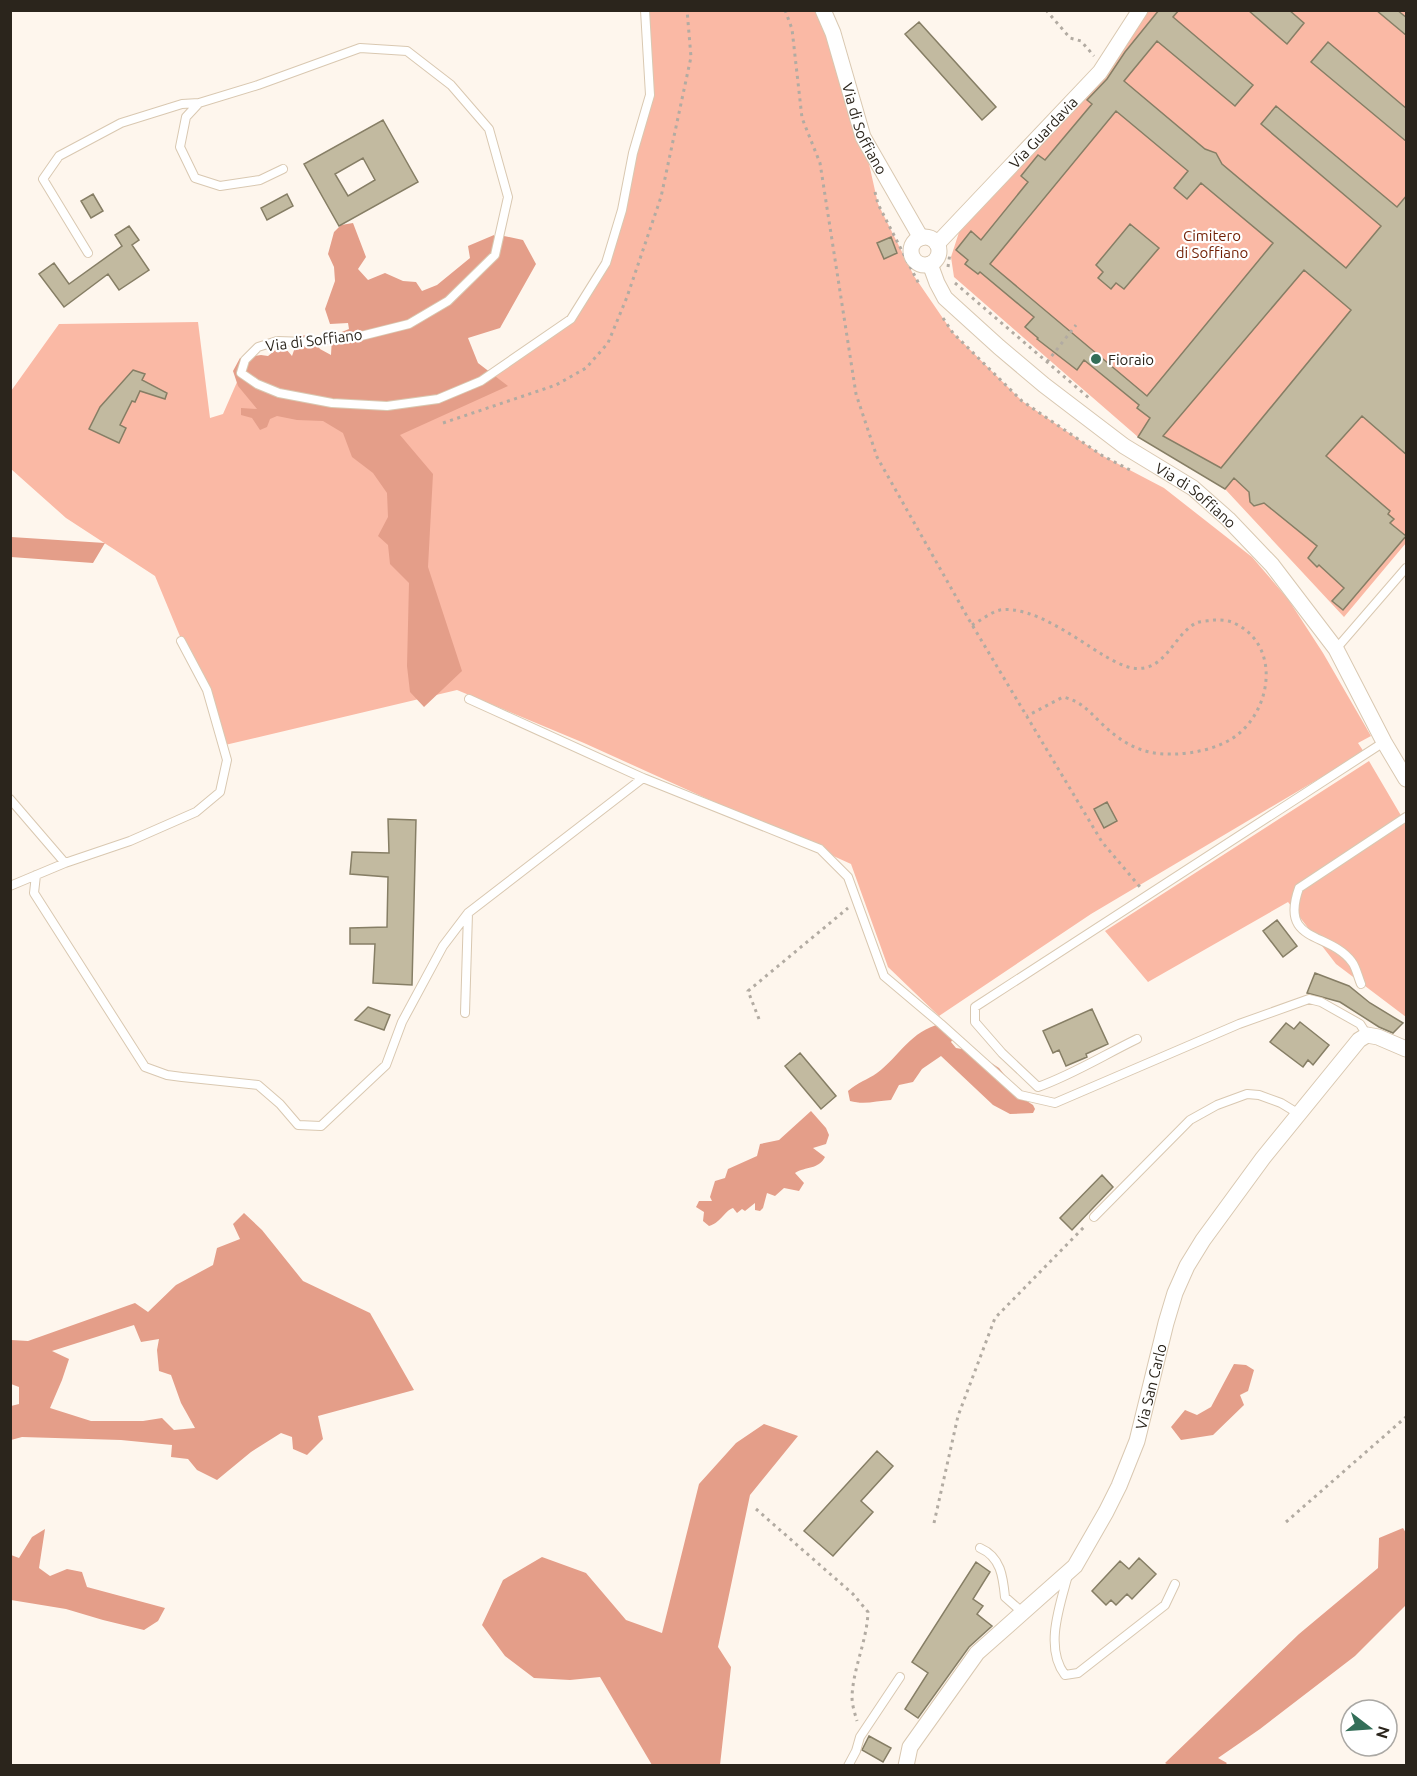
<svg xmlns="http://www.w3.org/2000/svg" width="1417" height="1776" font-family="Ubuntu,sans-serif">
	<rect width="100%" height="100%" fill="#fef6ed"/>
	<path fill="#fab9a5" d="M645 11H823L863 137 878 204 914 276 953 333 1022 401 1103 456 1164 488 1252 557 1288 599 1323 653 1371 736 1358 743 1364 752 1091 914 939 1016 888 967 851 864 584 743 457 690 225 745 155 576 66 518 11 469V391L59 324 198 322 210 418 223 414 241 373 481 381 571 319 606 263 650 95Z
		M1147 11H1406V543L1344 617 1225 489 1138 437 954 277 951 257 962 223Z
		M1369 761 1406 824V1017L1336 964 1288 902 1148 982 1105 931Z"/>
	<path fill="#e49e89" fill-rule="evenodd" d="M353 223 366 257 358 269 368 280 385 273 403 281 416 282 422 291 437 285 470 258 468 246 494 235 495 245 504 236 523 240 536 264 500 328 468 338 478 363 508 386 400 435 433 474 428 567 462 671 424 707 410 692 407 666 409 583 390 564 388 545 378 536 388 517 387 493 373 473 352 457 343 433 323 421 297 420 277 416 270 419 267 427 260 430 252 418 241 415V408L257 409 238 386 233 371 240 358 261 355 268 356 279 347 286 349 292 356 299 336 310 335 320 349 331 355 332 336 349 329 348 323 330 324 325 309 335 281 334 267 328 254 334 232 341 225Z
		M10 537H11L105 543 93 563 11 557Z
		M941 1024 955 1036 951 1042 956 1048 973 1051 999 1068 1007 1078 1013 1092 1033 1105 1035 1109 1033 1113 1010 1114 993 1105 941 1056 922 1069 913 1082 899 1085 891 1100C876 1101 864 1105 850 1101L848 1091C858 1082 867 1080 877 1073 899 1057 911 1030 941 1024Z
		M811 1111 826 1128 829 1135 826 1144 813 1148 825 1157C818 1170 806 1166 795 1173L804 1183 799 1191 784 1188 775 1196 767 1193 763 1208 760 1211 755 1210V1203L745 1211 742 1209 737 1213 733 1208C723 1212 722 1222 709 1226L703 1221 704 1212 696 1207 699 1201H712L710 1197 715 1181 725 1178 728 1169 757 1156 760 1144 779 1140Z
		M244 1213 262 1230 303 1281 370 1313 414 1390 318 1416 323 1439 307 1455 293 1449 292 1437 281 1433 251 1452 217 1480 197 1470 188 1459 171 1457 172 1445 121 1440 22 1437 11 1440V1406L19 1404V1387L11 1384V1340L28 1341 135 1303 148 1312 176 1285 213 1265 217 1248 240 1239 233 1224ZM134 1325 141 1342 159 1339 157 1350 159 1371 171 1375 181 1403 195 1428 174 1430 162 1418 143 1421H91L50 1408 62 1380 69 1359 52 1351Z
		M1234 1364 1246 1365 1254 1370 1248 1391 1240 1395 1244 1405 1213 1435 1181 1440 1171 1427 1185 1410 1197 1415 1211 1407Z
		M764 1424 798 1436 750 1495 718 1647 731 1667 720 1765H652L600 1677 570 1680 534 1678 505 1656 482 1625 503 1580 542 1557 586 1573 626 1620 662 1633 699 1484 736 1443Z
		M1403 1528 1406 1533V1605L1355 1656 1260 1729 1218 1758 1227 1763 1225 1765 1170 1766 1165 1763 1299 1634 1378 1568 1379 1538Z
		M45 1529 39 1568 50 1576 67 1569 82 1572 87 1587 165 1608 158 1621 144 1630 103 1620 66 1609 11 1600V1555L19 1558 32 1537Z"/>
	<path fill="#c2baa0" stroke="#867e65" stroke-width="1.5" fill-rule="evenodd" d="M1159 10H1179L1173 17 1253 85 1235 106 1157 41 1124 81 1205 149 1216 153 1222 164 1346 268 1381 226 1261 124 1276 106 1397 207 1407 195V455L1362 416 1326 456 1390 511 1388 514 1394 519 1390 523 1406 536 1343 610 1332 601 1344 588 1319 565 1317 567 1308 558 1317 546 1264 503 1254 506 1250 502 1249 492 1234 478 1225 489 1138 437 1150 418 1137 408 1139 405 1084 360 1077 370 1037 339 1038 338 1025 327 1034 317 980 272 978 274 965 264 968 260 956 250 971 231 981 240 1028 182 1021 176 1038 155 1045 160 1092 104 1087 100 1107 79 1125 52ZM1116 111 1188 171 1174 188 1187 199 1201 183 1273 243 1147 396 990 264ZM1304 270 1351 310 1221 468 1163 436Z
		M1248 10H1289L1304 23 1287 44Z
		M1376 10H1397L1407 18V36Z
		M919 22 996 107 982 120 905 34Z
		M1328 42 1407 109V142L1311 62Z
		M383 120 418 182 339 226 304 164ZM363 158 375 180 348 196 335 174Z
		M93 194 103 211 91 218 81 201Z
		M287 194 293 206 267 220 261 208Z
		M1130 224 1159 248 1124 289 1116 283 1111 289 1098 278 1103 272 1096 265Z
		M129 226 139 240 132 245 149 270 119 290 108 274 64 307 39 274 54 263 69 284 122 246 115 235Z
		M891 237 897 253 884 259 877 243Z
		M133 370 145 374 142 380 167 393 165 399 140 391 135 402 132 401 120 425 126 428 119 443 89 429 100 407Z
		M1107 802 1117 821 1104 828 1094 809Z
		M388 819 416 820 412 985 373 983 375 944H350V928L387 927 388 877 350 874 352 852 389 853Z
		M1277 920 1297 946 1283 957 1263 931Z
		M1315 973 1349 986 1370 1003 1403 1023 1393 1033 1379 1027 1340 1002 1307 993Z
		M368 1007 390 1015 384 1030 355 1020Z
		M1092 1009 1108 1044 1086 1054 1087 1057 1066 1066 1059 1050 1053 1053 1043 1031Z
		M1300 1022 1329 1045 1313 1065 1308 1060 1303 1067 1270 1042 1286 1023 1294 1029Z
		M800 1053 836 1096 821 1109 785 1066Z
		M1102 1175 1113 1187 1072 1230 1060 1218Z
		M877 1451 893 1466 861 1501 873 1512 833 1556 804 1531Z
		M1139 1558 1156 1574 1132 1599 1127 1594 1116 1605 1111 1600 1106 1605 1092 1591 1120 1561 1129 1569Z
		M976 1562 990 1572 973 1599 983 1606 977 1614 992 1626 969 1647 918 1718 905 1709 928 1673 912 1662Z
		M869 1736 891 1748 883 1762 862 1750Z"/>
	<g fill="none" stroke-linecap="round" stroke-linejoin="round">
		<defs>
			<path id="lane" d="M283 169 260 180 220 186 195 178 180 147 186 117 199 103 258 85 360 48 407 51 451 85 489 129 508 197 495 255 448 301 409 324 361 336 308 342 277 341 258 347 245 360 241 373 257 384 279 393 332 403 387 406 438 399 481 381 571 319 606 263 622 210 633 153 650 95 645 10
				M88 253 43 179 59 156 121 123 182 104 199 103
				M1336 649 1406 568
				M469 699 643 778 820 849 848 877 884 976 941 1024 1020 1095 1055 1103 1239 1024 1309 999 1321 1002 1360 1024 1367 1035
				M10 799 65 863
				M36 875 34 893 145 1067 167 1075 182 1077 258 1085 280 1104 298 1125 321 1126 386 1065 402 1022 443 946 468 913 643 778
				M10 886 65 863 130 841 196 812 220 792 227 760 207 690 181 641
				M1361 984C1358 977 1356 967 1352 962 1329 931 1279 944 1299 888L1406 817
				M465 1013 468 913
				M1137 1039C1104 1055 1072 1075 1038 1087L1002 1053 975 1022V1007L1384 742
				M1094 1217 1190 1120 1217 1105 1247 1094 1259 1095 1281 1103 1299 1114
				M980 1548C1001 1557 1003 1577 1005 1597L1022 1612
				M1068 1575C1060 1605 1044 1648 1065 1675L1078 1673 1165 1605 1175 1584
				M848 1766 856 1751 860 1737 900 1677"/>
			<g id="street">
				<path id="s1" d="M823 10 833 33 863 137 921 238"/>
				<circle cx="925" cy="251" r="14"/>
				<path id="s2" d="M937 244 1100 72 1140 10"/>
				<path id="s3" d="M930 264 937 283 945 298 999 347 1044 385 1124 446 1193 488 1228 519 1272 565 1336 649 1384 742 1406 779"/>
				<path id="s4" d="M906 1766 910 1747 977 1653 1075 1566 1106 1512 1119 1486 1137 1441 1166 1323 1175 1293 1187 1266 1203 1240 1263 1158 1359 1040 1367 1035 1378 1037 1406 1049"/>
			</g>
		</defs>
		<use href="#lane" stroke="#d9c8b1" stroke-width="10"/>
		<use href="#street" stroke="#d9c8b1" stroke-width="17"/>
		<path stroke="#b2aba2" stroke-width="3" stroke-dasharray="3 4.5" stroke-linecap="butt" d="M785 10 792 29 802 118 820 163 856 394 877 457 968 618 1102 842 1140 887
			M1046 10 1070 38 1081 41 1094 56
			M875 192 878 204 920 286
			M948 267 950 253
			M955 283 1089 398
			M943 318 953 333 1022 401 1103 456 1132 471
			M1047 362 1076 325
			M443 423 556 385 586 368 608 343 627 297 661 197 691 57 687 10
			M972 625C980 621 991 612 1000 610 1032 605 1077 639 1103 655 1112 660 1122 666 1132 668 1166 673 1172 636 1196 623 1201 621 1208 621 1214 620 1221 620 1229 620 1236 624 1280 646 1272 708 1237 735 1221 748 1193 754 1173 754 1141 755 1122 743 1100 722 1088 710 1080 701 1063 697L1027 716
			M759 1019 748 991 848 908
			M756 1509 853 1594 868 1612C867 1641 853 1668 852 1697 852 1705 855 1714 857 1721
			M1286 1522 1406 1417
			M934 1523 958 1416 995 1318 1086 1225"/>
		<use href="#lane" stroke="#fff" stroke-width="8"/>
		<use href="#street" stroke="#fff" stroke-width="15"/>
	</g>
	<circle fill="#336e58" stroke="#fff" stroke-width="2" cx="1096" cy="359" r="6"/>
	<g text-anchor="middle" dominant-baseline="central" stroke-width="4.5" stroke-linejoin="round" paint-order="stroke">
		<g font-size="15" fill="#2b251c" stroke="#fff">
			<text stroke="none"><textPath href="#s1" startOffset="126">Via di Soffiano</textPath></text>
			<text stroke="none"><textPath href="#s2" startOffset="154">Via Guardavia</textPath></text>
			<text transform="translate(314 340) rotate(-7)">Via di Soffiano</text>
			<text stroke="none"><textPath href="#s3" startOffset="357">Via di Soffiano</textPath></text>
			<text stroke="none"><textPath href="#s4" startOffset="462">Via San Carlo</textPath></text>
		</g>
		<g font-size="15" fill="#711f04" stroke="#fff">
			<text x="1212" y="235">Cimitero<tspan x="1212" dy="17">di Soffiano</tspan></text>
		</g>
		<g font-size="15" fill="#2b251c" stroke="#fff" text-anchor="start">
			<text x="1108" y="359">Fioraio</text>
		</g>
	</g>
	<rect width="1417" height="1776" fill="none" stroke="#2b251c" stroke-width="24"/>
	<g transform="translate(1369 1728) rotate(107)"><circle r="28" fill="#ffffff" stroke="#aaa8a4" stroke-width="1.5"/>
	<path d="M0-4.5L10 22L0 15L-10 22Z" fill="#336e58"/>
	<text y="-9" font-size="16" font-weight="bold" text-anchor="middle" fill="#2b251c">N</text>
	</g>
</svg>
